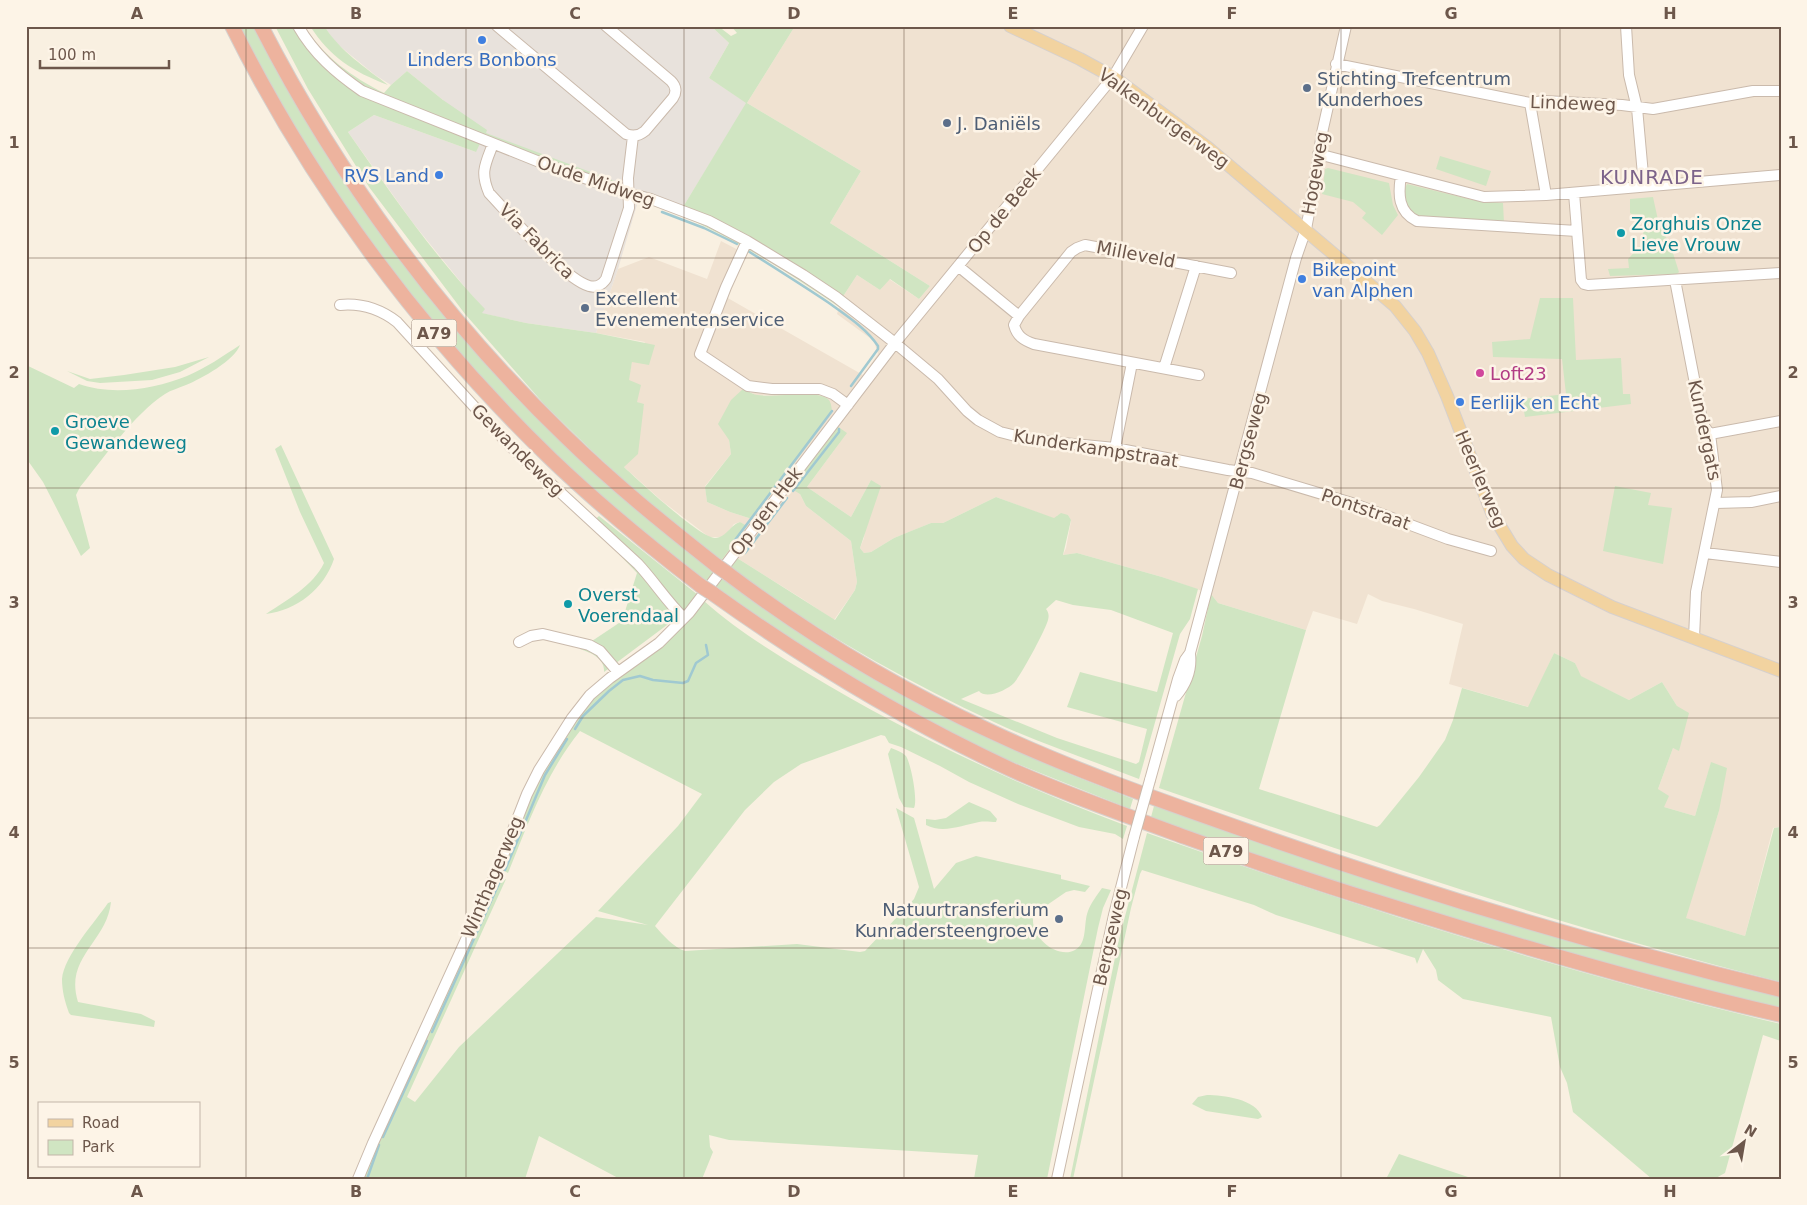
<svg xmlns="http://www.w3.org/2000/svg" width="1807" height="1205" font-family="'DejaVu Sans',sans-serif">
	<rect width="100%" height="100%" fill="#f9f0e1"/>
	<path fill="#f0e2d1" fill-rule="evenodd" d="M795 26H1781V824L1780 827 1773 828 1745 936 1685 918 1719 811 1711 763 1695 816 1664 807 1658 789 1673 748 1679 750 1677 706 1662 682 1629 700 1580 676 1575 663 1554 653 1529 707 1449 684 1463 624 1414 609 1382 601 1368 594 1357 624 1313 611 1306 630 1218 603 1211 594 1162 577 1077 553 1063 555 1066 548 1071 521 1068 515H1058L1055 519 996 497 943 523H931L894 538 871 552 864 553 860 548 864 538 871 480 851 517 807 487 847 433 800 494 806 506 851 541 857 582 855 590 834 620 801 598 737 558 730 568 721 561 746 526 740 522 734 524 727 533 721 537H709L662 501 624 467 644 405 637 402 628 381 632 362 645 342 596 333 618 269 649 257 707 279 721 241 744 253 726 297 863 375 878 354 874 341 837 314 842 298 857 275 880 290 889 279 919 299 930 286 830 223 861 171 747 103ZM744 388 755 395 775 396 832 410 813 438 752 519 730 512 707 502 705 486 731 454 729 440Z"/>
	<path fill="#e8e2dc" d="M324 26H711L729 43 709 78 747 103 683 207 641 191 618 269 596 333 526 323 481 313 484 309 468 291 413 223 348 132 374 115 476 152 443 100 407 71 391 85 375 75 336 43Z"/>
	<path fill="#d0e5c2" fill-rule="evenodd" d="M238 26H254L378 227 603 479 921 703 989 739 1072 775 1133 799 1130 809 993 754 874 694 752 617 636 527 574 473 471 369 427 317 344 205 291 123Z
		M275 26H294L308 50 337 79 353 80 331 63 301 26H304C324 57 352 77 384 93L391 85 407 71 443 100 487 130 486 133 620 183 616 184 483 137 476 152 374 115 348 132C391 193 433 255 485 309L482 313 526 323 596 333 655 345 649 365 632 362 629 380 641 385 637 402 644 404 638 454 624 467C638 480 700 538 715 538 727 537 730 525 740 522L747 526 721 561 634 490 589 448 544 404 465 314 369 187 308 89Z
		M310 26H326L325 27C340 51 366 68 388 85 352 71 331 58 310 26Z
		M711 26H718L731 36 737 33 731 26H795L747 103 861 171 830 223 930 286 919 299 890 279 880 290 857 275 842 298 839 307C788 272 735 239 678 214 665 208 651 204 638 200L641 191 683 207 746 103 709 78 729 43Z
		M1440 156 1491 171 1486 186 1436 169Z
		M1328 168 1389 183 1393 205 1398 215 1382 235 1362 218 1366 213 1353 202 1322 194 1325 169Z
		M1407 184 1473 200 1503 203 1504 223 1420 217 1409 212 1403 192Z
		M1653 197 1658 220 1672 250 1679 272 1677 274 1610 276 1608 269 1629 268 1628 259 1644 242 1642 220 1630 213V199Z
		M1540 298H1573L1576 360 1621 358 1623 394H1630L1631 404 1525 417 1522 399 1566 394 1562 359 1493 357 1492 342 1530 339Z
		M240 345C235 360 201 379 186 385 179 388 171 390 165 394 134 414 104 458 80 487L76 495 90 548 81 556 43 482 26 458V365L74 388 79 384C113 396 154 389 187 376 206 368 223 356 240 345Z
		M209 357 180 372 152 380 100 383 87 381 67 371 90 379 124 375 175 367Z
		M744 388C748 391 753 395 758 395 775 398 816 389 828 399 831 402 831 405 832 410L813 438 752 519 730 512 707 502 705 487 731 454 729 440 718 424 731 400Z
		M837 426 847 433 807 487 851 517 871 480 881 486 860 548 864 553 871 552 894 538 911 531 931 523H943L996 497 1054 518 1061 513 1068 515 1071 520 1063 555 1077 553 1162 577 1198 589 1190 619 1180 634 1139 779C1091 760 1041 744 994 722 902 679 812 628 730 568L737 558 835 620 855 590 857 582 851 541 806 506 800 494 790 488ZM1056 600 1073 605 1111 610 1173 633 1157 692 1080 672 1067 707 1147 729 1139 762 1136 764 1057 738 961 699 979 691C986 700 1007 690 1014 683 1021 675 1045 631 1048 620 1049 616 1049 613 1046 609Z
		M281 445 334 559C324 589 297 610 266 614 287 600 313 586 324 563L300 512 275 449Z
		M1615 486 1651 493 1648 505 1672 508 1663 564 1603 551Z
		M599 516 698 595 675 619 604 672C605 658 591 653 580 649L622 621 637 573 590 524Z
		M1211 594 1218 603 1306 630 1259 789 1377 827 1380 825 1419 777 1445 740 1453 720 1462 688 1528 707 1554 653 1575 663 1581 676 1629 700 1662 682 1677 706 1689 713 1679 751 1673 748 1658 789 1669 796 1664 807 1695 816 1711 762 1727 768 1719 811 1686 918 1745 936 1774 828 1780 827 1781 824V982C1570 929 1364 859 1159 788L1202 636Z
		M704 601C735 629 773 652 809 674 910 735 1017 785 1127 826L1123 839 1115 834 1079 827 1018 804 969 782 940 766 901 747 889 743 885 736 881 735 801 764 774 782 745 810 655 926C663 935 673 947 685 951L797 944 860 952 865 951 914 899 919 887 896 808 914 818 934 889 956 863 976 856 1061 875V879L1090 886 1085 892 1074 890 1066 892 1034 914C1027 935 1057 960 1075 950 1088 943 1083 924 1088 911 1091 903 1097 895 1102 888L1111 890 1103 908 1098 928 1047 1179H974L978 1155 729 1140 709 1135 710 1147 713 1152 702 1179H620L539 1136 525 1179H362L498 879 502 881 506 879 407 1097 415 1102 459 1047 596 917 648 925 598 911 678 826 702 794 580 731C546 773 528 824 508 873L501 869 535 784 573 720 595 695Z
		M891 748C896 750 902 752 906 756 911 764 918 800 914 808L904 807 899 798 888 754Z
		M969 802 990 811 997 819 996 822C991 822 985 821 979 822 963 825 943 834 926 825V819L935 820 946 818Z
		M1154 806 1283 850 1781 996V1008C1659 981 1539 945 1420 908 1330 879 1239 851 1151 817Z
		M1147 833C1355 906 1566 973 1781 1024V1041L1763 1035 1725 1173 1714 1179H1652L1573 1112 1567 1083 1560 1067 1551 1017 1463 999 1438 980 1436 970 1423 949 1417 964 1415 958 1276 915 1254 905 1142 870 1140 874 1131 908 1073 1179H1070L1118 943Z
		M111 902C107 942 64 957 78 1002L141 1014 155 1021 154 1027 71 1015 69 1013C65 1002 62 991 62 979 64 956 95 922 108 903Z
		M1207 1095C1223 1095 1256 1099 1262 1117L1258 1119 1206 1111 1192 1104 1198 1097Z
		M1399 1154 1474 1179H1386Z"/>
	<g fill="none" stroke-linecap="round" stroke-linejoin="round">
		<path stroke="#a0c9d1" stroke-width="2.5" d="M662 212 704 228 737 244
			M748 251C775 268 802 285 829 303 847 316 866 328 878 346V349L851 386
			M793 491 839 432V429
			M732 544 832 411
			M745 553 787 498
			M575 729 583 716 609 691 623 680 640 676 653 680 683 683 688 681 696 663 708 655 706 645
			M505 870 545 775 567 739
			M432 1032 500 881
			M383 1137 427 1041
			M367 1179 379 1145"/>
		<defs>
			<path id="minor" d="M298 26C314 54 336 73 362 91L547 165 628 193 651 199 709 221 747 241 803 275 836 297 895 343 938 379 967 411 978 420 1000 432 1032 440 1115 448 1228 470 1252 473 1352 503 1448 539 1491 551
				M497 26 626 134C633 137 639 136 645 131L673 98C677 92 676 86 671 81L606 26
				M1626 26 1629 75 1637 108 1644 186
				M1336 64 1530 103 1544 101 1622 105 1653 109 1753 91H1781
				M1530 103 1546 195
				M493 144C485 165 480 172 489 193 509 214 564 279 589 286 596 288 602 285 606 279L629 208 628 178 633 136
				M1318 154 1484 197 1546 195 1781 175
				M1401 176C1398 194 1398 212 1417 221L1577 231
				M1574 193 1581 280 1584 284 1588 285 1781 273
				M747 241 726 287 700 354 748 386 772 389H820L833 394 848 405
				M958 266 1019 316
				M1675 280 1703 425 1710 434 1717 490 1696 592 1694 638
				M340 305C361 303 380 309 397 322L510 446 638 564C654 581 667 602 684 618
				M1164 368 1196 266
				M1199 375 1034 344C1023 340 1017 336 1014 325L1019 316 1071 252 1077 248 1085 245 1231 273
				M1710 434 1781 421
				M1115 448 1132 363
				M1716 503 1751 502 1781 496
				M1705 553 1781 562
				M519 642 531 636 543 634 589 645 600 651 618 672
				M1176 696C1186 684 1192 670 1190 654
				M1150 780 1178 679 1185 660 1190 653 1296 258 1306 229 1310 208 1322 133 1346 26
				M358 1179 373 1143 495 876 527 794 539 770 572 718 590 695 610 678 659 643 689 613 895 343 1113 77 1143 26
				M1057 1179 1114 915 1134 837"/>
			<path id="major" d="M1010 26 1080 59 1113 77 1132 91 1207 147 1395 306 1415 331 1428 353 1447 396 1492 513 1512 546 1524 559 1548 575 1612 607 1781 671"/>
			<path id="highway" d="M232 26C312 187 422 334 551 459 598 504 649 546 701 586
				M261 26C339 178 443 318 565 436 613 483 665 525 717 566
				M727 573C809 635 898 689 992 732 1082 774 1176 806 1270 839 1437 897 1608 948 1781 990
				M712 593C807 661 906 721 1012 770 1068 795 1127 816 1185 837 1249 860 1313 882 1378 902 1511 944 1645 984 1781 1015"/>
		</defs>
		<use href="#minor" stroke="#cabaac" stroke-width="12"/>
		<use href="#major" stroke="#d6d0cd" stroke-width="14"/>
		<use href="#highway" stroke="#d6d0cd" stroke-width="16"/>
		<use href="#minor" stroke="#fff" stroke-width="10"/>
		<use href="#major" stroke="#f2d3a0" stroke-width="12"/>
		<use href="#highway" stroke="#edb39e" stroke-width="14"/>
		<defs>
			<path id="minor-bridge" d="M1134 837 1150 780"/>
			<path id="highway-bridge" d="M717 566 727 573
				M701 586 712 593"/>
		</defs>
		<use href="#minor-bridge" stroke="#cabaac" stroke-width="12" stroke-linecap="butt"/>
		<use href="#highway-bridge" stroke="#d6d0cd" stroke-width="16" stroke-linecap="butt"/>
		<use href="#minor-bridge" stroke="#fff" stroke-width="10"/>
		<use href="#highway-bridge" stroke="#edb39e" stroke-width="14"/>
	</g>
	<path fill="none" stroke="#6d574b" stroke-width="1" stroke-opacity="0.55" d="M246 26V1179M466 26V1179M684 26V1179M904 26V1179M1122 26V1179M1341 26V1179M1560 26V1179M26 258H1781M26 488H1781M26 718H1781M26 948H1781"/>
	<g fill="#3f7fe0" stroke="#fdf4e7" stroke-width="2">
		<circle cx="482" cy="40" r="5"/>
		<circle cx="439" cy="175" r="5"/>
		<circle cx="1302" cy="279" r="5"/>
		<circle cx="1460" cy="402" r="5"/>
	</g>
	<g fill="#5c6f8a" stroke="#fdf4e7" stroke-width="2">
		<circle cx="1307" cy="88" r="5"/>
		<circle cx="947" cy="123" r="5"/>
		<circle cx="585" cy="308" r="5"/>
		<circle cx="1059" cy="919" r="5"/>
	</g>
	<g fill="#0f9aa8" stroke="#fdf4e7" stroke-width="2">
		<circle cx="1621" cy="233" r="5"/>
		<circle cx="55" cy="431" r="5"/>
		<circle cx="568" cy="604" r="5"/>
	</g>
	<circle fill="#d1479c" stroke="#fdf4e7" stroke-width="2" cx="1480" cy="373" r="5"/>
	<g text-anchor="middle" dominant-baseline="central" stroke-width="5" stroke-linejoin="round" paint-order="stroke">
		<g fill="#fdf4e7" stroke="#98867a" stroke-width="1">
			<rect x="411.5" y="319.5" width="45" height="27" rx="4"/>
			<rect x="1203.5" y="837.5" width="45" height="27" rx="4"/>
		</g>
		<g font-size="16" font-weight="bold" fill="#6d574b">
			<text x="434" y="333">A79</text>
			<text x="1226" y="851">A79</text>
		</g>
		<g font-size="18" fill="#366cbe" stroke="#fdf4e7" text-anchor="start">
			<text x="482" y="59" text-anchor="middle">Linders Bonbons</text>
			<text x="429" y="175" text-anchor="end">RVS Land</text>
			<text x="1312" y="269">Bikepoint<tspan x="1312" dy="21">van Alphen</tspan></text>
			<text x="1470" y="402">Eerlijk en Echt</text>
		</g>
		<g font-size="18" fill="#4e5e75" stroke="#fdf4e7" text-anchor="start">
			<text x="1317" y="78">Stichting Trefcentrum<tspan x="1317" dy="21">Kunderhoes</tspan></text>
			<text x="957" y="123">J. Daniëls</text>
			<text x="595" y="298">Excellent<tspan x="595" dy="21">Evenementenservice</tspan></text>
			<text x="1049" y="909" text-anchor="end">Natuurtransferium<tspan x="1049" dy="21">Kunradersteengroeve</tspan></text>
		</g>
		<g font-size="18" fill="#6d574b" stroke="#fdf4e7">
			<text transform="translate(1573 103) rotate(2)">Lindeweg</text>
			<text transform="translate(1164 118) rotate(36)">Valkenburgerweg</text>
			<text transform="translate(1315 173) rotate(-80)">Hogeweg</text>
			<text transform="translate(596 181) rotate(19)">Oude Midweg</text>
			<text transform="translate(1004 210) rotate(-51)">Op de Beek</text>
			<text transform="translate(537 241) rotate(45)">Via Fabrica</text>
			<text transform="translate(1136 254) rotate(11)">Milleveld</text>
			<text transform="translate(1705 430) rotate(78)">Kundergats</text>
			<text transform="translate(1248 441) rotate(-75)">Bergseweg</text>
			<text transform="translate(1096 448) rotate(9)">Kunderkampstraat</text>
			<text transform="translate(518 450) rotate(45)">Gewandeweg</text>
			<text transform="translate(1481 479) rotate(67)">Heerlerweg</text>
			<text transform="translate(1366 509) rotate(19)">Pontstraat</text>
			<text transform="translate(766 511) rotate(-53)">Op gen Hek</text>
			<text transform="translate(492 877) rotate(-67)">Winthagerweg</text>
			<text transform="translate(1110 937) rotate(-77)">Bergseweg</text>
		</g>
		<g font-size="18" fill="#0d838f" stroke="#fdf4e7" text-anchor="start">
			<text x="1631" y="223">Zorghuis Onze<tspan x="1631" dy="21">Lieve Vrouw</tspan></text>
			<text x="65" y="421">Groeve<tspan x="65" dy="21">Gewandeweg</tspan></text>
			<text x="578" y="594">Overst<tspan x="578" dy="21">Voerendaal</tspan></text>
		</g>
		<g font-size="18" fill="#b23c85" stroke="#fdf4e7" text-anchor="start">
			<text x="1490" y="373">Loft23</text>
		</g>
		<g font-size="20" letter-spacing="1" fill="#7c638a" stroke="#fdf4e7">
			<text x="1652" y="177">KUNRADE</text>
		</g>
	</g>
	<rect width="1807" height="1205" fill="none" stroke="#fdf4e7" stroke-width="55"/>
	<rect x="38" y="1102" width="162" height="65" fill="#fdf4e7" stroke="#c3b5a9"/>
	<rect x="48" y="1119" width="25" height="8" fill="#f2d3a0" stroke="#c3b5a9"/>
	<text x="82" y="1128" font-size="15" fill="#6d574b">Road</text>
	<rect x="48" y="1140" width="25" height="15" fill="#d0e5c2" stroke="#c3b5a9"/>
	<text x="82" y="1152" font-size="15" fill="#6d574b">Park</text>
	<g transform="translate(1744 1142) rotate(31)" stroke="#fdf4e7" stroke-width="4" paint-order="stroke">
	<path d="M0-4L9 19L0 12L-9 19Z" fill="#6d574b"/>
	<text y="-8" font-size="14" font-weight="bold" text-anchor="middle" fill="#6d574b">N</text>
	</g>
	<path d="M40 60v8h129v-8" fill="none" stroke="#6d574b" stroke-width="2.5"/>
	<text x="48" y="60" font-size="15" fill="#6d574b" stroke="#fdf4e7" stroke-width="4" paint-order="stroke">100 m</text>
	<rect x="28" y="28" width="1752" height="1150" fill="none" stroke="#6d574b" stroke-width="2"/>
	<g font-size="16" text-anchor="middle" font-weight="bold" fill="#6d574b">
		<text x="137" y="19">A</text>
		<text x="356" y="19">B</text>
		<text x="575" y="19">C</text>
		<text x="794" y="19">D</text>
		<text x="1013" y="19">E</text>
		<text x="1232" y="19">F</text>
		<text x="1451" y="19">G</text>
		<text x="1670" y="19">H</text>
		<text x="14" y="148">1</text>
		<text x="1793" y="148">1</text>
		<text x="14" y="378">2</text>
		<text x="1793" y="378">2</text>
		<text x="14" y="608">3</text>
		<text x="1793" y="608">3</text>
		<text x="14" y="838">4</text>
		<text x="1793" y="838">4</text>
		<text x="14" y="1068">5</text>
		<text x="1793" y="1068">5</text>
		<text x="137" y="1197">A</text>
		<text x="356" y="1197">B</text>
		<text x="575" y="1197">C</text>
		<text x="794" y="1197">D</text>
		<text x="1013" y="1197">E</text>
		<text x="1232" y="1197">F</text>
		<text x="1451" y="1197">G</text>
		<text x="1670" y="1197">H</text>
	</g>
</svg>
